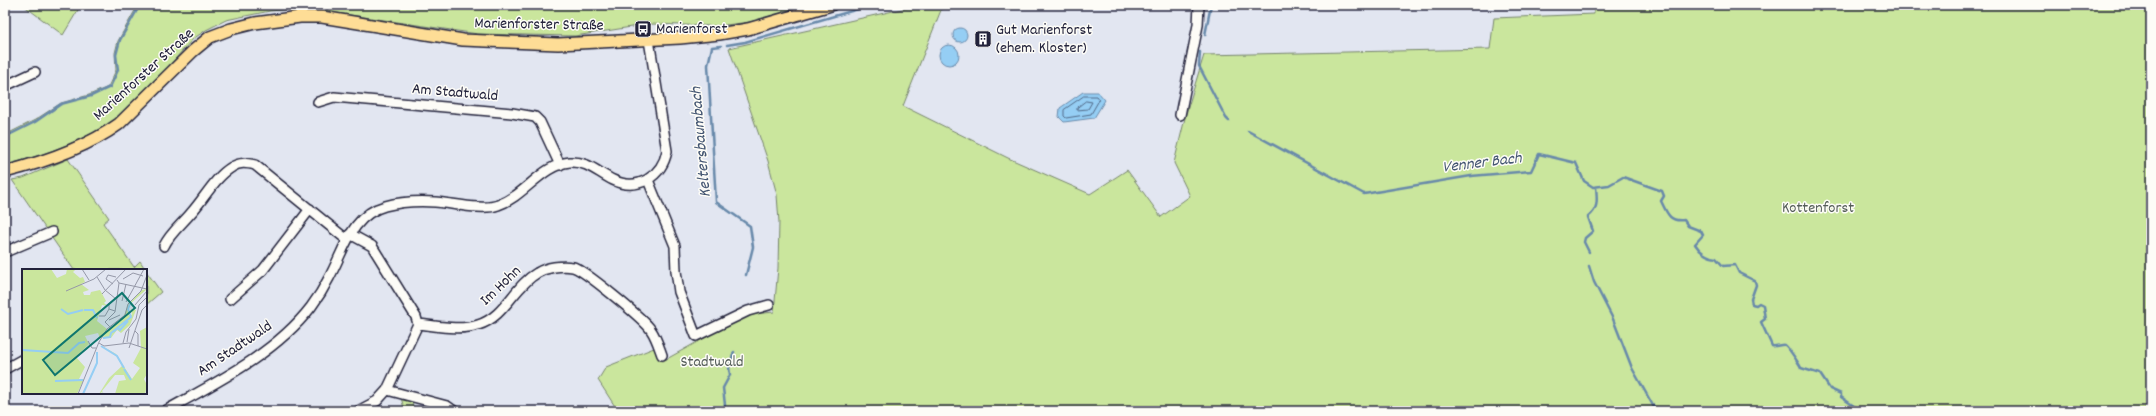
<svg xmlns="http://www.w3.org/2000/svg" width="2156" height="416" font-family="Dekko,sans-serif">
	<rect width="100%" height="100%" fill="#e2e6f1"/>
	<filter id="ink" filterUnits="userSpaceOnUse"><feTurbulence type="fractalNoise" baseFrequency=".025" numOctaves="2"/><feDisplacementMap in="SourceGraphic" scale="8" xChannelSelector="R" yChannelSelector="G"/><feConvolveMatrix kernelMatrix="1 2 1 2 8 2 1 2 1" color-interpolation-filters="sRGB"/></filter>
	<g filter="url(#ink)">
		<path fill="#cae69d" stroke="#76846c" d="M23 5H81L63 35Z
			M138 5H809L750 22 717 26 650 24 575 36 478 34 303 8 270 11 226 20 206 30 193 39C171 63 150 89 126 111 102 134 38 158 5 165V135L35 120 61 103 89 95 108 87 116 70 115 53 118 41Z
			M920 5H943L903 106 1008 158 1090 194 1127 170 1161 217 1190 196 1174 163 1186 114 1204 55 1490 49 1494 18 1594 14V5H2151V411H618L598 380 606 367 654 348 659 359 663 361 746 315 774 312 778 268 779 222 777 195 768 161 729 48Z
			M68 159 109 218 103 223 134 267 140 261 146 270H74L12 180 23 178Z
			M146 271 161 292 146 305Z
			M401 398 412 401 414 411H405Z"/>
		<path fill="#95cef4" stroke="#6789aa" d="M953 35a7 7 0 1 1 14 0a7 7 0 1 1-14 0Z
			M939 55a10 10 0 1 1 20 0a10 10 0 1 1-20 0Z
			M1083 92H1098L1105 100 1094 118 1064 122 1059 117 1060 108Z"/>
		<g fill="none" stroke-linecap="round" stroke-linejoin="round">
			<path stroke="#506785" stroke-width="1" d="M1084 96H1096L1099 100 1091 114 1066 118 1064 116V110Z
				M1086 101 1092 102 1088 109 1077 110V108Z"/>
			<path stroke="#6789aa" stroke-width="2.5" d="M795 5V8
				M1205 35 1211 5
				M727 45 745 42 872 5
				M721 46 712 47 708 65 716 202 750 226 753 247 746 275
				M1200 52 1199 66 1226 118 1229 121
				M1248 131 1364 194 1471 176 1531 171 1539 154 1576 163 1584 181 1593 187 1609 185 1623 177 1662 191 1664 196 1661 201C1667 213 1669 222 1684 220L1688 226 1701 231 1703 235 1695 244C1700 252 1707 257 1716 258L1723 266 1735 265 1739 273 1755 281 1756 285 1751 299 1752 304 1756 305 1759 303 1763 305 1765 319 1761 322 1772 346C1776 347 1781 344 1785 345 1787 346 1801 366 1801 368L1820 374 1830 389 1841 394V397L1861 411
				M5 137 35 122 61 104 91 96 110 87 118 70 116 55 120 40 140 5
				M1589 252 1584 242 1585 238 1593 231 1588 217C1599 209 1597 199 1596 187
				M1589 266 1594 282 1613 319 1632 368 1656 411
				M720 411 725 405 723 388 730 375 729 367 734 352"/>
			<defs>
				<path id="minor" d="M5 86 35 72
					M318 102 334 97 512 113 535 117 540 122 560 165
					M1180 115 1198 25 1199 5
					M648 180 675 246 676 271 679 292 696 336 748 311 769 305
					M350 234 372 246 416 317 418 324 387 390 377 401 358 411
					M164 246C170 233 182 224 191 213 204 199 215 177 232 167 240 162 246 163 255 165L346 239
					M5 252 52 232
					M230 299 263 270 310 209
					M418 324C438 326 459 331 478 325 505 317 514 286 537 273 547 267 561 265 573 267 583 269 645 320 651 330 656 337 659 347 662 355
					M5 369 23 359
					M387 390 447 406 454 411
					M165 411C215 383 275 354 311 307 317 299 324 288 329 278 344 251 351 215 385 206 400 202 420 201 435 202 452 203 483 211 498 205 525 196 541 165 570 162 588 161 598 173 613 180 638 192 662 176 667 151L649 40"/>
				<path id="major" d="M5 172C44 162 86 148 119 124L193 51 210 37 231 29 255 23 300 17H322L463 40 558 44 680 38 719 34 748 29 831 5"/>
			</defs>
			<use href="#minor" stroke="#22223b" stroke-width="12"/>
			<use href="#major" stroke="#22223b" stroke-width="14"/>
			<use href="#minor" stroke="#fdfcf7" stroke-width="9"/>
			<use href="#major" stroke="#fedd96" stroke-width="11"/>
		</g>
	</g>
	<defs>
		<symbol id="bus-square" viewBox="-11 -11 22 22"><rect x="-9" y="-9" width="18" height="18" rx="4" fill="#22223b" stroke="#fdfcf7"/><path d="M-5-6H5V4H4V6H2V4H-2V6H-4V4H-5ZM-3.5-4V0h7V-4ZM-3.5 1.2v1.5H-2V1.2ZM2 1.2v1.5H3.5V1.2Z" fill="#fff"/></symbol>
		<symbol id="building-square" viewBox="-11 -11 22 22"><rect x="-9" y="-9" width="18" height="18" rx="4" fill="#22223b" stroke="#fdfcf7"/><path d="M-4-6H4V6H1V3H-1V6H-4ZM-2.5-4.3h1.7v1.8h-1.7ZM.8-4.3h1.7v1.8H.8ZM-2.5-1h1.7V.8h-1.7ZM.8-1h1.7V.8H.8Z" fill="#fff"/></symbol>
	</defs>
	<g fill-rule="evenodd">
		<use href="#bus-square" x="633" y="19" width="20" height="20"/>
		<use href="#building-square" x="973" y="29" width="20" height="20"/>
	</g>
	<g text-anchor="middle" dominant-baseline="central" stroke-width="3" stroke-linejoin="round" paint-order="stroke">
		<g font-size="16" fill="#22223b" stroke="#fdfcf7">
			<text transform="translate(539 25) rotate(1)">Marienforster Straße</text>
			<text transform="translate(144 75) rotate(-42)">Marienforster Straße</text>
			<text transform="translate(455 93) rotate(5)">Am Stadtwald</text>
			<text transform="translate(501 286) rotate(-44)">Im Hohn</text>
			<text transform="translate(235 349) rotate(-34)">Am Stadtwald</text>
		</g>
		<g font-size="16" fill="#22223b" stroke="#fdfcf7" text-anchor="start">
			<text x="656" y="29">Marienforst</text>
			<text x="996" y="30">Gut Marienforst<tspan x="996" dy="18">(ehem. Kloster)</tspan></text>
		</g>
		<g font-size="16" fill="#545d58" stroke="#fdfcf7">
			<text x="1818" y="208">Kottenforst</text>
			<text x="712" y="362">Stadtwald</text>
		</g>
		<g font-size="17" font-style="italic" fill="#445672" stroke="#fdfcf7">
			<text transform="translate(702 142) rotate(-95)">Keltersbaumbach</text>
			<text transform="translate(1482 164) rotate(-7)">Venner Bach</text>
		</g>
	</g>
	<g transform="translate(22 269)">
		<rect width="125" height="125" fill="#e2e6f1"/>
		<path d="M0 0H29L35 9 44 5 45 0H54L51 3 58 9 61 8 63 13 59 15 67 21 61 23 62 26H68L69 23 78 21 84 32 82 34 86 37 80 36 75 52 85 60 78 69 76 64 63 67 67 75 54 88 63 98 57 110H62L55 125H0ZM125 20 109 34 106 40 108 45 110 46 109 40 114 41 108 56 99 64 95 61 89 69H80L86 61 101 49 106 36 120 21ZM125 58V105L122 110 125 116 123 125H93L97 112 104 111 102 106H93L80 122 82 125 80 123 77 125 87 109 100 97 94 86 80 77 94 85 110 110 118 99 111 94 119 79 118 62Z" fill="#cae69d"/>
		<path fill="none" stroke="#95cef4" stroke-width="2" d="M39 40 46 45 61 41M62 41H71L75 49M91 63 96 59 98 61 106 52M81 69 88 68 89 64 109 48 106 40 108 35M79 77 95 87 102 99M0 81 46 84 57 74 63 73M102 100 109 111M33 112 61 111M61 125 75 94V83"/>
		<path fill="none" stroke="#9598a8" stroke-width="1" d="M60 0 67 11M75 8 83 21 94 30M101 10 111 4 121 7M95 11 97 14 125 20M91 15 84 10 86 6 94 8M44 22 72 10 84 0M80 25 104 0M100 32 104 15M104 33 122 0M87 34V40L93 42M113 36 125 22M77 47H83L87 40M87 51 98 46M88 58 83 53 93 43 97 14M113 62 116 65V77M66 72 70 79H74M105 73 107 60M77 74 82 77 107 74 125 80M101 74 104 63 114 50 117 36 125 28M107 79 120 41 125 36M56 125 77 73 85 60 103 46 106 35 119 22 125 6"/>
		<path fill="#0f766e" fill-opacity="0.15" stroke="#0f766e" stroke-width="2" d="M100 24 113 39 33 106 21 91Z"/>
		<rect width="125" height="125" fill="none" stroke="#22223b" stroke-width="2"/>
	</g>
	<rect width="2156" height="416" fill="none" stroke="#fdfcf7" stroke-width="20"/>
	<rect x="10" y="10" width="2136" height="396" fill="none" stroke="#22223b" stroke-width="1.5" filter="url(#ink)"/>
</svg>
